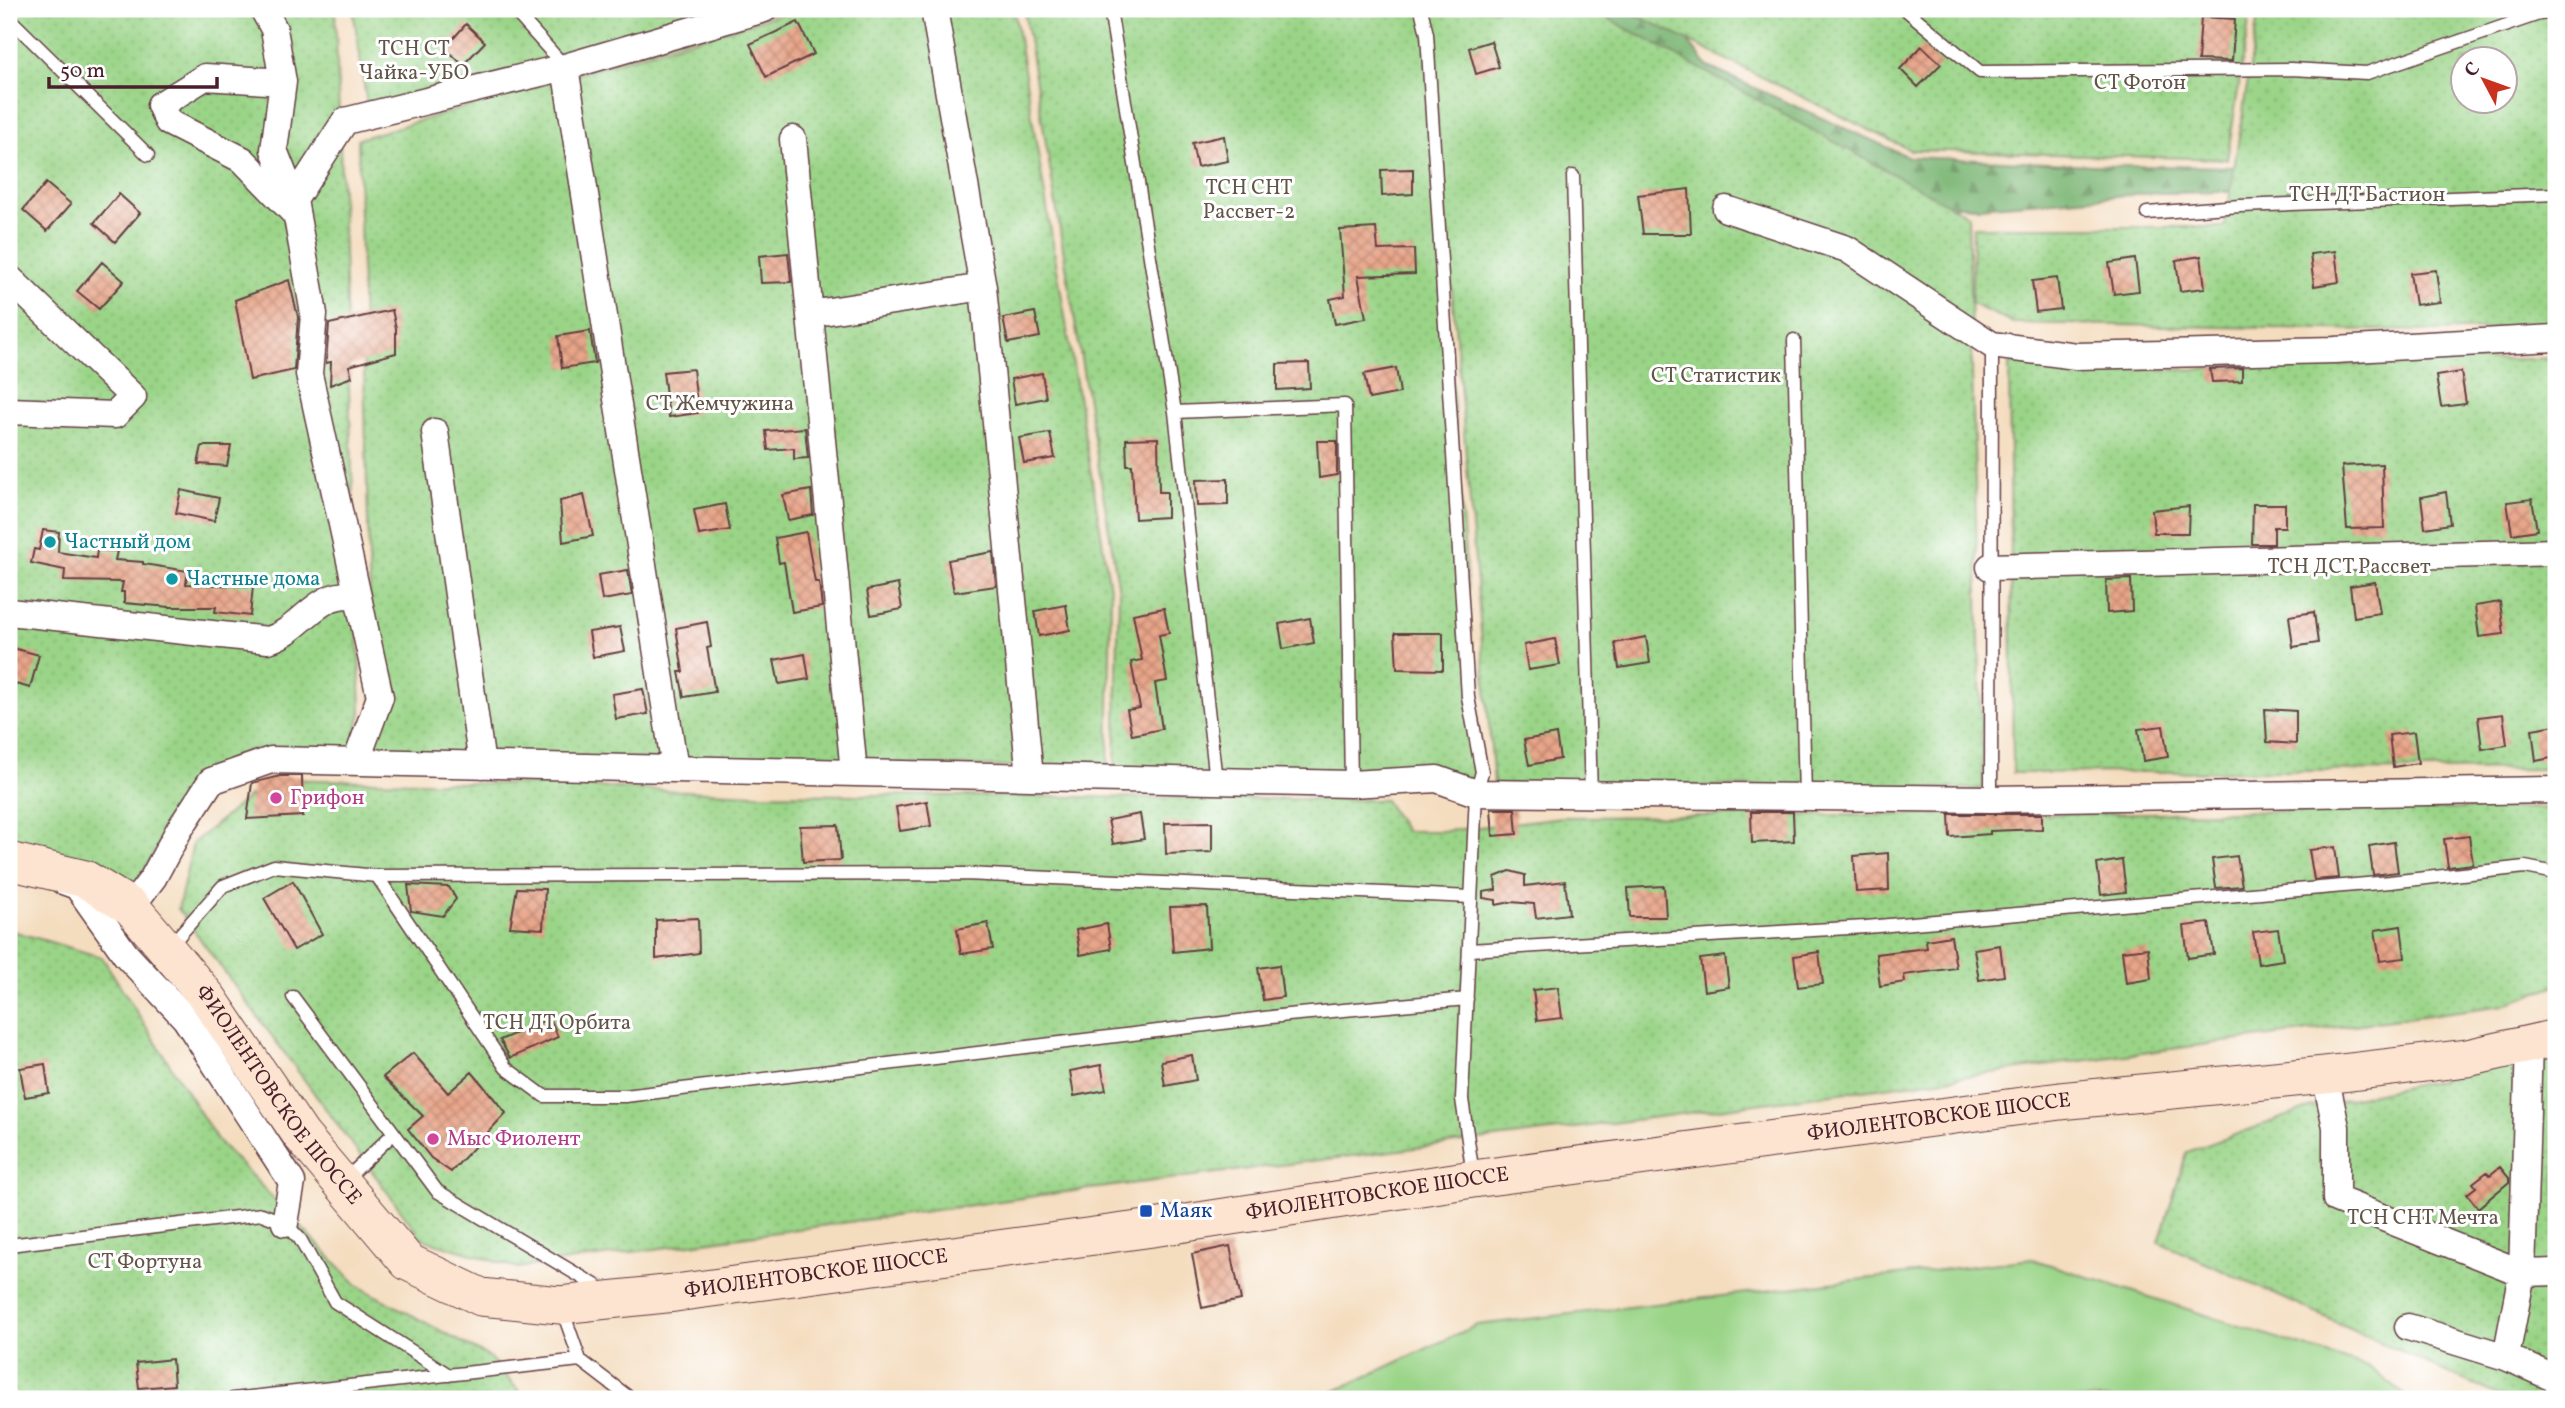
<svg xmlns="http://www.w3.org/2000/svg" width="2565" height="1408" font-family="Vollkorn,serif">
	<defs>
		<pattern id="forest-firs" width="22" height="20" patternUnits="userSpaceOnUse" patternTransform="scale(1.75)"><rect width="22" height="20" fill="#7bb674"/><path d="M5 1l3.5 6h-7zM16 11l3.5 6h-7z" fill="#67935f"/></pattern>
		<pattern id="park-dots" width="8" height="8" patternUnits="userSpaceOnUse" patternTransform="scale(1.75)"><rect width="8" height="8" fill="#9ad487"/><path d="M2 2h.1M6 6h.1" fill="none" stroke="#86b675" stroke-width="1.8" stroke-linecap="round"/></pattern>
		<pattern id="building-cross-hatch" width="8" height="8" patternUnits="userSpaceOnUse" patternTransform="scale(1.75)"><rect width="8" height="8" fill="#e8a589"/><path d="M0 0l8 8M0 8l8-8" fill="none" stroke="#be8670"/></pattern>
	</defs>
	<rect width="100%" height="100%" fill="#fff"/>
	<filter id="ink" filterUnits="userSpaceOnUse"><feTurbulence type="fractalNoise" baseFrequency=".0143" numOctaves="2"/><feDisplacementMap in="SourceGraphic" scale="14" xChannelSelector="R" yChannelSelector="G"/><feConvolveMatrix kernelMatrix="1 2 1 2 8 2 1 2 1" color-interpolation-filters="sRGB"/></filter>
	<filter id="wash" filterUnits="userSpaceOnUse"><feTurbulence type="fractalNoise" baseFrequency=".00686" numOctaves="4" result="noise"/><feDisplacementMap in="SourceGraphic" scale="28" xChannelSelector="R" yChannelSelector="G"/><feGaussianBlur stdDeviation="1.57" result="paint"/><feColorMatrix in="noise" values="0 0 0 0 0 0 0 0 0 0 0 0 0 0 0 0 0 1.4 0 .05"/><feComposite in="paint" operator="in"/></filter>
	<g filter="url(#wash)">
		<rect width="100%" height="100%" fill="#f4ddbf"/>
		<path fill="#9ad487" stroke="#727a59" stroke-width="2" d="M2032 1259 2370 1368 2410 1399H1318L1477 1325Z"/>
		<path fill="url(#forest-firs)" stroke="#626a50" stroke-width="2" d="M1489 9H1663L1708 67 1909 157 2115 166 2272 167 2464 102H2506L2556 179 2369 190 2155 193 1979 207 1759 195Z"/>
		<path fill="url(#park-dots)" stroke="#727a59" stroke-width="2" fill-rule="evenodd" d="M9 9H335L361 712 352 750H249L199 776 129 896 9 879Z
			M353 9H787L591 67 370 126Z
			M798 9H1014L1111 594 1108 769 374 753 358 139Z
			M1024 9H1425L1481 774 1477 789 1115 774 1119 591Z
			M1428 9H1591L1968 215 1983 789 1494 784Z
			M1624 9H2251L2227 159 1910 150Z
			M2259 9H2556V327L2429 331 2013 323 1972 304 1973 227H2225ZM2464 60H2506V102H2464Z
			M2556 358V769L2013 773 2009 363 2173 370Z
			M270 779 519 784 755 794 1385 800 1405 831H1446L1562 817 2068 814 2556 808V985L2504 1005 1575 1128 1058 1193 517 1268 422 1239 178 909 193 843Z
			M9 930 102 957 218 1141 358 1286 489 1357 526 1399H9Z
			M2556 1055V1399H2506L2159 1242 2187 1152 2312 1107Z"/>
		<g id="blocks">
			<path fill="url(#building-cross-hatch)" d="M2201 17 2235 19 2232 61 2198 60Z
				M798 22 814 54 766 77 750 44Z
				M466 24 485 42 463 65 445 48Z
				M1491 41 1499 67 1476 74 1469 48Z
				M1922 46 1941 64 1918 87 1900 69Z
				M1224 136 1228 161 1197 167 1192 143Z
				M1413 169V194L1382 196 1381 170Z
				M46 183 71 204 47 231 23 210Z
				M1689 189 1691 234H1643L1638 195Z
				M119 194 140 213 115 242 94 223Z
				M1376 228 1378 250 1414 249 1415 274 1358 276 1366 318 1335 324 1330 299 1345 296 1340 230Z
				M2335 251 2339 282 2314 286 2310 254Z
				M788 253 791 282 761 283 759 256Z
				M2201 256 2205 288 2180 291 2176 260Z
				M2135 259 2139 291 2114 294 2109 263Z
				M102 262 124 281 99 309 77 291Z
				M2436 270 2440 302 2415 305 2410 273Z
				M2057 278 2061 309 2036 312 2032 281Z
				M289 280 298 317 294 370 250 380 235 300Z
				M392 310 396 328V353L349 366 352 377 330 385 331 362 326 363 329 324Z
				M1035 312 1040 337 1008 343 1003 318Z
				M590 331 595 363 562 368 558 336Z
				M1309 363 1310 388 1277 390V364Z
				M1396 368 1400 393 1369 399 1364 374Z
				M2242 368V381L2212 382 2210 369Z
				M693 369 698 413 669 417 663 372Z
				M2461 372 2466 404 2441 407 2436 376Z
				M1042 373 1046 398 1015 404 1011 379Z
				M805 428 808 458 794 459V448L768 450 766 431Z
				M1050 433 1055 458 1024 463 1019 438Z
				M1158 438 1159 492H1167V517L1135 519 1132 465H1127L1126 439Z
				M1317 441H1337V475L1319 478Z
				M202 446H231L227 466 198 464Z
				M2382 464 2384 528 2347 529 2342 466Z
				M1228 479V505L1197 506 1196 480Z
				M181 490 219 498 214 521 176 513Z
				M811 490 813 515 788 520 783 495Z
				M2446 492 2450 524 2425 528 2421 497Z
				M584 495 593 536 563 542 560 501Z
				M2532 499 2537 530 2512 534 2507 502Z
				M725 504 730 530 699 535 694 510Z
				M2253 504H2285V527H2274V544H2252Z
				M2189 506 2188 533H2154L2152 510Z
				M43 530 59 532 58 552 96 558 97 550 117 551 115 560 143 562V564L188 571 186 584 253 586 250 616 215 612 216 607H170L124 603V592H121L123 582 64 581 65 570 31 563 34 549 39 550Z
				M806 532 815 582H819L822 607 792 612 784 562 779 563 775 538Z
				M993 552 996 586 954 592 948 560Z
				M628 570 632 595 602 600 598 575Z
				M2131 579 2132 611 2107 613 2106 580Z
				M2375 582 2380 613 2354 617 2350 586Z
				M898 584 902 609 871 615 867 590Z
				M2500 602 2504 634 2479 637 2475 606Z
				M1066 605 1070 630 1039 636 1035 611Z
				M1164 608 1169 633 1159 635 1167 681 1155 683 1162 729 1132 735 1127 710 1140 708 1131 662 1142 660 1133 614Z
				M2314 612 2318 643 2293 647 2289 616Z
				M1310 618 1314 643 1283 649 1279 624Z
				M707 622 711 647 707 648 715 692 684 697 679 672H683L676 628Z
				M620 627 625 651 593 657 589 632Z
				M1395 633H1443V670L1397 669Z
				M1646 637 1650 663 1619 668 1615 643Z
				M1555 639 1560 665 1528 670 1524 645Z
				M9 647 39 655 30 688 9 682Z
				M805 654 809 679 779 684 774 660Z
				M643 689 648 714 616 719 612 694Z
				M2265 709 2296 711V744L2267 742Z
				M2503 714 2507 745 2482 749 2478 717Z
				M2556 725V757L2536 761 2532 729Z
				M2163 726 2168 757 2143 761 2138 729Z
				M2414 732 2418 763 2393 767 2389 735Z
				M1556 734 1560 759 1529 765 1524 740Z
				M280 776H302L303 816 247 819 252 783Z
				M927 801 931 826 900 831 896 807Z
				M1491 809H1515L1517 834 1493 836Z
				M1751 812H1793L1794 841 1752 843Z
				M1140 814 1144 839 1113 844 1108 820Z
				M1949 814H2042V829L1990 831V834L1950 837Z
				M1212 822V852L1166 854 1165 823Z
				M838 825 841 860 803 862 800 826Z
				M2469 836 2473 864 2448 867 2444 839Z
				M2394 842 2398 872 2373 875 2369 846Z
				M2335 847 2339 878 2314 880 2309 850Z
				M1888 853 1889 890 1856 892 1854 856Z
				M2237 856 2242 886 2216 888 2212 859Z
				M2122 860 2126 892 2101 895 2097 864Z
				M1510 871 1525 875V886L1565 881 1569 914 1536 918 1534 904 1511 902 1496 905V900L1483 898V892L1496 890 1495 877Z
				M293 881 322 934 294 950 264 898Z
				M408 885 449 887 456 899 443 916 411 911Z
				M1664 886 1666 917H1630L1628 888Z
				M517 888 545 889 543 929 510 927Z
				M1207 906 1209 948 1173 952 1170 907Z
				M698 918 699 953 656 959V920Z
				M988 923 993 949 961 954 957 929Z
				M2209 923 2214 954 2188 958 2184 926Z
				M1107 924 1111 949 1080 955 1076 930Z
				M2401 926 2405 958 2380 961 2375 930Z
				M2278 929 2283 960 2258 964 2253 932Z
				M1951 936 1956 968 1904 975 1905 982 1880 986 1876 954 1927 948 1926 940Z
				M2000 945 2004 976 1979 980 1974 949Z
				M2148 948 2151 979 2126 983 2122 951Z
				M1819 952 1823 984 1798 987 1794 956Z
				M1725 956 1729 987 1704 991 1700 959Z
				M1279 965 1283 997 1263 1000 1258 968Z
				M1558 987 1562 1018 1537 1021 1533 990Z
				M550 1018 558 1037 510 1058 500 1040Z
				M413 1053 448 1093 472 1072 506 1113 451 1172 431 1158 408 1129 423 1116 383 1077Z
				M1192 1055 1196 1080 1165 1086 1161 1061Z
				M45 1064 49 1093 25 1097 20 1068Z
				M1101 1065 1106 1090 1074 1096 1070 1071Z
				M2500 1167 2509 1178V1182L2478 1208 2467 1194 2476 1187 2473 1183 2487 1172 2490 1175Z
				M1230 1246 1241 1300 1202 1308 1192 1254Z
				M172 1359 174 1385 139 1388 136 1363Z"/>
		</g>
	</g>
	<g filter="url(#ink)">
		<use href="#blocks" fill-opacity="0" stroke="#643c41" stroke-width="2"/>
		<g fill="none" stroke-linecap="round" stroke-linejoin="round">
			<defs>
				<path id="service" d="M513 9 565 67
					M1110 9 1175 412 1216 781
					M1421 9 1427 34 1468 697 1482 772 1476 793 1462 1099 1473 1175
					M1905 9 1980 72 2291 69 2367 73 2539 14 2556 12
					M9 18 148 155
					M1573 176 1591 795
					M2147 213 2240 206 2556 194
					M1794 340 1805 797
					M1175 412 1345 405 1351 784
					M1991 799 1992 345
					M377 876 506 1068 544 1096H625L1288 1015 1467 999
					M170 946 223 886 274 866 377 876 965 874 1471 897
					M1469 950 1866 927 2390 882 2525 867 2556 873
					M293 997 437 1191 605 1291
					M344 1181 394 1133
					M9 1245 262 1214 285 1223 300 1239 335 1302 449 1375
					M562 1309 580 1360 631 1399
					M233 1399 580 1360"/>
				<path id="minor" d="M263 9 274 29 283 82 274 150 294 200
					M934 9 983 287 1030 777
					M565 67 675 769
					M283 82 205 77 160 105 168 122 243 160 297 216
					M793 139 854 773
					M1726 209 1847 249 1992 345 2076 356 2335 350 2556 338
					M9 278 133 397 115 415 9 411
					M810 314 983 287
					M435 432 482 765
					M1990 567 2556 552
					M9 612 268 640C302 631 317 588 358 596
					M356 762 380 697 309 374 314 314 294 200 345 121 565 67 764 9
					M63 881 77 886 126 955 185 1018 292 1182 285 1223
					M131 907 153 878 179 830 211 781 271 760 1351 784 1437 779 1476 793 1991 799 2556 790
					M2325 1075 2336 1127V1199L2522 1273 2556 1272
					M2408 1327 2506 1357 2556 1379
					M2506 1357 2522 1273 2529 1044"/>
				<g id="secondary">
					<path id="s1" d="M9 861 85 879 131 907 208 998 301 1135 408 1262 481 1297 560 1305 675 1293 1153 1228 1473 1179 2060 1101 2325 1075 2467 1058 2556 1038"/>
				</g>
			</defs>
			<use href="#service" stroke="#643c41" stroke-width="15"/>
			<use href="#minor" stroke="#643c41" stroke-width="29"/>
			<use href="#secondary" stroke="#643c41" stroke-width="39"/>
			<use href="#service" stroke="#fff" stroke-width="12"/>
			<use href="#minor" stroke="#fff" stroke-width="26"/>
			<use href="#secondary" stroke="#fde4d1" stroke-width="37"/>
		</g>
	</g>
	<g fill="#0f9aa8" stroke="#fff" stroke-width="2.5">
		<circle cx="50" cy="542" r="7"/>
		<circle cx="172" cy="579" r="7"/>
	</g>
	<g fill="#d1479c" stroke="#fff" stroke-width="2.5">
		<circle cx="276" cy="798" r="7"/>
		<circle cx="433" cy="1139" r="7"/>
	</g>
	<rect fill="#1a4fb4" stroke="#fff" stroke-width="2.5" x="1139" y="1204" width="14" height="14" rx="3.5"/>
	<g text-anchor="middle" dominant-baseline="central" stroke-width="6" stroke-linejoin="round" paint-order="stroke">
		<g font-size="21" fill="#625547" stroke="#fff">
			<text x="414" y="49">ТСН СТ<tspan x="414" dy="24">Чайка-УБО</tspan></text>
			<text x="2140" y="83">СТ Фотон</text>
			<text x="1249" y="188">ТСН СНТ<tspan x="1249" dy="24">Рассвет-2</tspan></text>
			<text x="2367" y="195">ТСН ДТ Бастион</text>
			<text x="1716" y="376">СТ Статистик</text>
			<text x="720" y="404">СТ Жемчужина</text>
			<text x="2349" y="567">ТСН ДСТ Рассвет</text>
			<text x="557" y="1023">ТСН ДТ Орбита</text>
			<text x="2423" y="1218">ТСН СНТ Мечта</text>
			<text x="145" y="1262">СТ Фортуна</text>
		</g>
		<g font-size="21" fill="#0d838f" stroke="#fff" text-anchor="start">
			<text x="64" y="542">Частный дом</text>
			<text x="186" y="579">Частные дома</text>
		</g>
		<g font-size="21" fill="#b23c85" stroke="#fff" text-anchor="start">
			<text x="290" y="798">Грифон</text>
			<text x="447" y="1139">Мыс Фиолент</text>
		</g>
		<g font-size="21" fill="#4a1f2b" stroke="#fff">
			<text stroke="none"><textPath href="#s1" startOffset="371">ФИОЛЕНТОВСКОЕ ШОССЕ</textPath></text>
			<text stroke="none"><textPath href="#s1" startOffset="2135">ФИОЛЕНТОВСКОЕ ШОССЕ</textPath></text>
			<text stroke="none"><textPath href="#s1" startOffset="1568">ФИОЛЕНТОВСКОЕ ШОССЕ</textPath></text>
			<text stroke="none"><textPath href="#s1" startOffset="1001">ФИОЛЕНТОВСКОЕ ШОССЕ</textPath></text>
		</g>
		<g font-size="21" fill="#164399" stroke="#fff" text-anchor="start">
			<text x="1160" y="1211">Маяк</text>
		</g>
	</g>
	<rect width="2565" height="1408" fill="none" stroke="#fff" stroke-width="35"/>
	<g transform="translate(2484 80) rotate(311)"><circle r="33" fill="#ffffff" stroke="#b7a5aa" stroke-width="2"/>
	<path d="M0-5L12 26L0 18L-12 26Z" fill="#c8321e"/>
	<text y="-10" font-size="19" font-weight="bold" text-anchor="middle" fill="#4a1f2b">С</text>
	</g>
	<path d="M49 77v10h168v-10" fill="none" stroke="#4a1f2b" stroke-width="3.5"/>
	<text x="60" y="77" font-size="21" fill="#4a1f2b" stroke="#ffffff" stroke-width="5" paint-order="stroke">50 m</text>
</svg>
